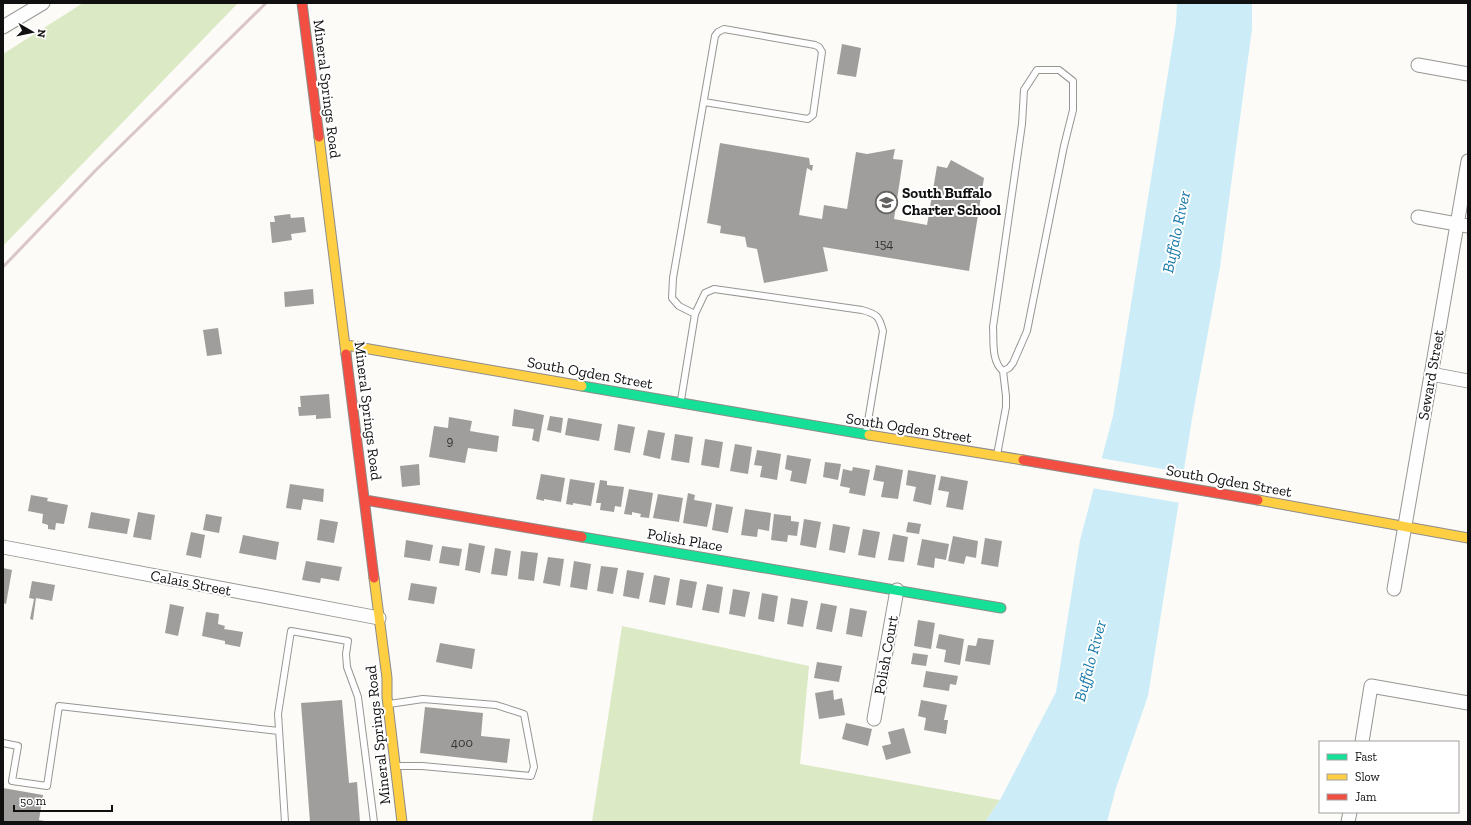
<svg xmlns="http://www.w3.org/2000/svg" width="1471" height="825" font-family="'Zilla Slab',serif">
	<rect width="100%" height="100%" fill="#fcfbf7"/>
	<path fill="#dbeac4" d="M83 3H238L3 246V54Z
		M622 626 809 666 800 764 1000 800 985 822H592Z"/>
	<path fill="#ccedf8" d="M1177 3H1252V29L1220 267 1192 419 1148 696 1116 788 1107 822H985L1000 800 1056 692 1080 540 1113 416 1176 23Z"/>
	<path fill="#fcfbf7" d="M1100 458 1186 473 1181 503 1092 488Z"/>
	<path fill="#a09e9c" d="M842 44 861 48 856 77 837 74Z
		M720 143 809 158 810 165H813L812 171 807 168 799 215 822 219 824 205 847 209 856 152 867 154 895 149 893 159 903 160 894 219 927 225 937 166 947 168 951 160 984 178 969 271 823 247 828 271 764 283 757 249 747 247 745 237 720 233 721 226 707 223Z
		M290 214 291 218 304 217 306 232 291 234 292 240 272 243 270 222H275L274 216Z
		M313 289 314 304 285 307 284 292Z
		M218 328 222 354 207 356 203 330Z
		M329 394 331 418 316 419V415L299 416 298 407H301L300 396Z
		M514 409 544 415 539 442 532 440 534 429 512 426Z
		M550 416 563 418 561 433 547 430Z
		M449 417 472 421 470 431 499 436 497 452 468 448 465 463 429 457 434 426 448 428Z
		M568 418 602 424 599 441 565 435Z
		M618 424 635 427 630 453 614 450Z
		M648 430 665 433 660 459 643 455Z
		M675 434 693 437 689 463 671 460Z
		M705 439 723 442 719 468 701 465Z
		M735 444 752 447 748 474 730 471Z
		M757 450 781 454 777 480 760 477 762 466 754 465Z
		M787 455 811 459 806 484 790 481 792 471 785 469Z
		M825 462 841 464 838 480 823 477Z
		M419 464 420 485 402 487 400 466Z
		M876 465 903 470 898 499 881 497 884 482 873 480Z
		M853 467 870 470 865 496 849 493 850 488 840 486 843 469 852 471Z
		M908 470 936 475 931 505 913 501 916 487 906 485Z
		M541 474 565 478 561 502 544 499V501L536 499Z
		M941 476 968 481 963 510 946 507 949 492 938 490Z
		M570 479 595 483 591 506 573 503V505L566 504Z
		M600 480 607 481V485L624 487 621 507 615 506 614 512 600 510 601 503H596Z
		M290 484 324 489 323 502 303 499 301 510 286 508Z
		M629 489 653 493 649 518 640 517 641 514 632 512V515L624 514Z
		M688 493 695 495 694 500 712 503 707 527 683 523Z
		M658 494 683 498 679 522 653 518Z
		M31 495 48 498 47 501 68 505 64 524 56 523 55 530 48 529V525L42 523 43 514 28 511Z
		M716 504 733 507 728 533 712 530Z
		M745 509 771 513 769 531 758 529 757 537 741 535Z
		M91 512 130 519 127 534 88 528Z
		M138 512 155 515 151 540 133 537Z
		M206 514 222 517 219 533 203 530Z
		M774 514 791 516V521L799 522 797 536 788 535 787 542 771 540Z
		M320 519 338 522 334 543 317 540Z
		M804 519 821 522 816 548 800 545Z
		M908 522 921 524 919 534 906 532Z
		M833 524 850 527 845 553 829 550Z
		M863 529 880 532 875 558 858 555Z
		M191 532 205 535 201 558 186 555Z
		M893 534 908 537 904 562 888 560Z
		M243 535 279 542 276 560 239 553Z
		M953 536 978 541 976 558 966 556 964 564 948 561Z
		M985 538 1002 541 998 567 981 564Z
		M922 539 949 544 946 560 935 558 934 568 917 565Z
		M406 540 433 545 430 561 404 557Z
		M469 543 485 546 480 573 465 570Z
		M442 546 462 549 459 566 439 563Z
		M495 548 511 551 507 576 491 574Z
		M521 551 538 553 534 581 518 579Z
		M548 557 564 559 560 586 543 583Z
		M306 561 342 567 339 581 321 578 320 583 302 580Z
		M574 561 591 564 587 590 570 587Z
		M601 566 618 568 613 594 597 591Z
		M3 568 12 570 6 604 3 603Z
		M627 570 644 573 639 599 623 596Z
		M654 575 670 578 665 605 649 602Z
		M680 579 697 582 692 608 676 605Z
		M32 581 55 585 52 601 36 598 33 620 30 619 34 599 29 598Z
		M411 583 437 587 434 604 408 600Z
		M707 584 723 587 719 613 702 610Z
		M733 589 750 592 745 617 729 614Z
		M762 593 778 596 774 622 758 619Z
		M791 598 808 601 803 627 787 624Z
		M821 603 837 606 832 632 816 629Z
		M170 604 184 607 178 636 165 633Z
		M850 608 867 611 862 637 846 634Z
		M206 612 219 614 218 624 225 626 224 629 243 632 240 647 225 644V641L202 636Z
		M918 620 935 623 931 649 914 646Z
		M939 634 964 639 960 665 944 662 946 650 936 648Z
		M978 638 994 640 990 665 965 661 968 645 976 646Z
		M440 643 475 649 472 669 436 662Z
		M913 653 928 655 926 666 911 664Z
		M817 662 842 666 839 682 814 678Z
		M926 671 958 676 956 685 950 684 949 691 923 687Z
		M833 690 834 700 842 698 845 715 819 719 815 693Z
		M342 700 349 783 357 782 360 822H310L301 703Z
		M921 700 947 705 944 720H948L946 734 924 730 926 718 918 716Z
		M425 707 483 713 481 736 510 739 507 763 420 753Z
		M846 723 872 729 868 746 842 739Z
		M904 728 911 753 886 760 882 746 891 744 888 732Z
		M3 788 43 795 39 820 45 821V822H3Z"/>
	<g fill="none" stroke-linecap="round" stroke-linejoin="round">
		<defs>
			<path id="lane" d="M695 314 679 306 672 298 673 278 715 36 718 32 724 29 815 45 819 47 822 52 813 115 808 119 704 102
				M681 400 695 314 705 293 714 289 862 310C877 314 879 316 883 331L866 433
				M997 455 1006 407V396L1003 371C991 361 994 341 993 327L1022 124 1024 90 1037 70H1059L1073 81V110L1064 146 1027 331 1013 363 1009 368 1003 371
				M389 704 423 699 496 705 524 714 534 767 531 776 422 766H397
				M3 743 18 746 12 781 47 786 59 706 279 731
				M285 822 278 714 291 631 348 641 346 654 347 667 358 697 374 822"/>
			<path id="street" d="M3 27 43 3
				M1418 65 1468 74
				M1418 217 1468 226
				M1431 374 1468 381
				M3 547 379 618
				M1394 589 1468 161
				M874 719 897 590
				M1362 742 1371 686 1468 703
				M1348 822 1350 812"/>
			<path id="fast" d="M582 386 869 435
				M582 537 1001 608"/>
			<path id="slow" d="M319 137 346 354
				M346 345 582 386
				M869 435 1023 460
				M1258 500 1468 538
				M374 578 387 678V697L402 822"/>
			<path id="jam" d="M302 3 319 137
				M346 354 374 578
				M1023 460 1258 500
				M365 500 582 537"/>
		</defs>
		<use href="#lane" stroke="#969694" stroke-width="8"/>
		<use href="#street" stroke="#969694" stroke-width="15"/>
		<use href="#fast" stroke="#8d8c8b" stroke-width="11"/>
		<use href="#slow" stroke="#8d8c8b" stroke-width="11"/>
		<use href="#jam" stroke="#8d8c8b" stroke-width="11"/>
		<use href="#lane" stroke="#fffefe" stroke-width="6"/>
		<use href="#street" stroke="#fffefe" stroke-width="13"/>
		<use href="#fast" stroke="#16e098" stroke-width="9"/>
		<use href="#slow" stroke="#ffcf43" stroke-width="9"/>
		<use href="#jam" stroke="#f24e42" stroke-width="9"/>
		<path stroke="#dac5c8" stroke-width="3" d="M3 267 95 171 266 3"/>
	</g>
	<defs>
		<symbol id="school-ring" viewBox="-11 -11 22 22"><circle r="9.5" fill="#fff" stroke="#636261" stroke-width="1.5"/><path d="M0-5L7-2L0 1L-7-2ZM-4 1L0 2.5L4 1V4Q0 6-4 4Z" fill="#636261"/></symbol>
	</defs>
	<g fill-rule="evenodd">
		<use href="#school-ring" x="874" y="190" width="25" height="25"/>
	</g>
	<g text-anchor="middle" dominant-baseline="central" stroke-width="4" stroke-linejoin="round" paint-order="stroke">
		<g font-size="13" fill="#343433">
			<text x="884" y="243">154</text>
			<text x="450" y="440">9</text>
			<text x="462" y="742">400</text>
		</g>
		<g font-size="15" fill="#101010" stroke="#fff">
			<text transform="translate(327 89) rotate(83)">Mineral Springs Road</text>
			<text transform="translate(590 373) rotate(10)">South Ogden Street</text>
			<text transform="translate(1431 375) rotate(-80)">Seward Street</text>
			<text transform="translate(368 411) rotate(83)">Mineral Springs Road</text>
			<text transform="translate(909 428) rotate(9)">South Ogden Street</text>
			<text transform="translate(1229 481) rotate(10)">South Ogden Street</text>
			<text transform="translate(685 540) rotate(10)">Polish Place</text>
			<text transform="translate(191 583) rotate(11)">Calais Street</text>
			<text transform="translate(886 655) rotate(-80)">Polish Court</text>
			<text transform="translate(378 735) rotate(-96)">Mineral Springs Road</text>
		</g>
		<g font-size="15" font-weight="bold" fill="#101010" stroke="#fff" text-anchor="start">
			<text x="902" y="193">South Buffalo<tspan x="902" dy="17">Charter School</tspan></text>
		</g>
		<g font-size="16" font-style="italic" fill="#1478a8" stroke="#fff">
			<text transform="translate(1176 232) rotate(-78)">Buffalo River</text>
			<text transform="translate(1090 661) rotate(-75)">Buffalo River</text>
		</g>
	</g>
	<rect width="1471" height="825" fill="none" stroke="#101010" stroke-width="8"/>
	<rect x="1319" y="741" width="140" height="72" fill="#ffffff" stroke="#9f9f9f"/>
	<rect x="1327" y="754" width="20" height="6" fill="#16e098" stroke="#9f9f9f"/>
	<text x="1355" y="761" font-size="12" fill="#101010">Fast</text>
	<rect x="1327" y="774" width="20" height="6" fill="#ffcf43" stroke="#9f9f9f"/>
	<text x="1355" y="781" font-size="12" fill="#101010">Slow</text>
	<rect x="1327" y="794" width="20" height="6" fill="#f24e42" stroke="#9f9f9f"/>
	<text x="1355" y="801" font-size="12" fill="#101010">Jam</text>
	<g transform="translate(32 32) rotate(99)" stroke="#ffffff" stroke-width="3" paint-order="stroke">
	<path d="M0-3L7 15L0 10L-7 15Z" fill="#101010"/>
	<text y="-6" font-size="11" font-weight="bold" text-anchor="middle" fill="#101010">N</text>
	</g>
	<path d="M14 805v6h98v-6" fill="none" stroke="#101010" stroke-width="2"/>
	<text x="20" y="805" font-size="12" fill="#101010" stroke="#ffffff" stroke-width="3" paint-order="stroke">50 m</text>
</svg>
